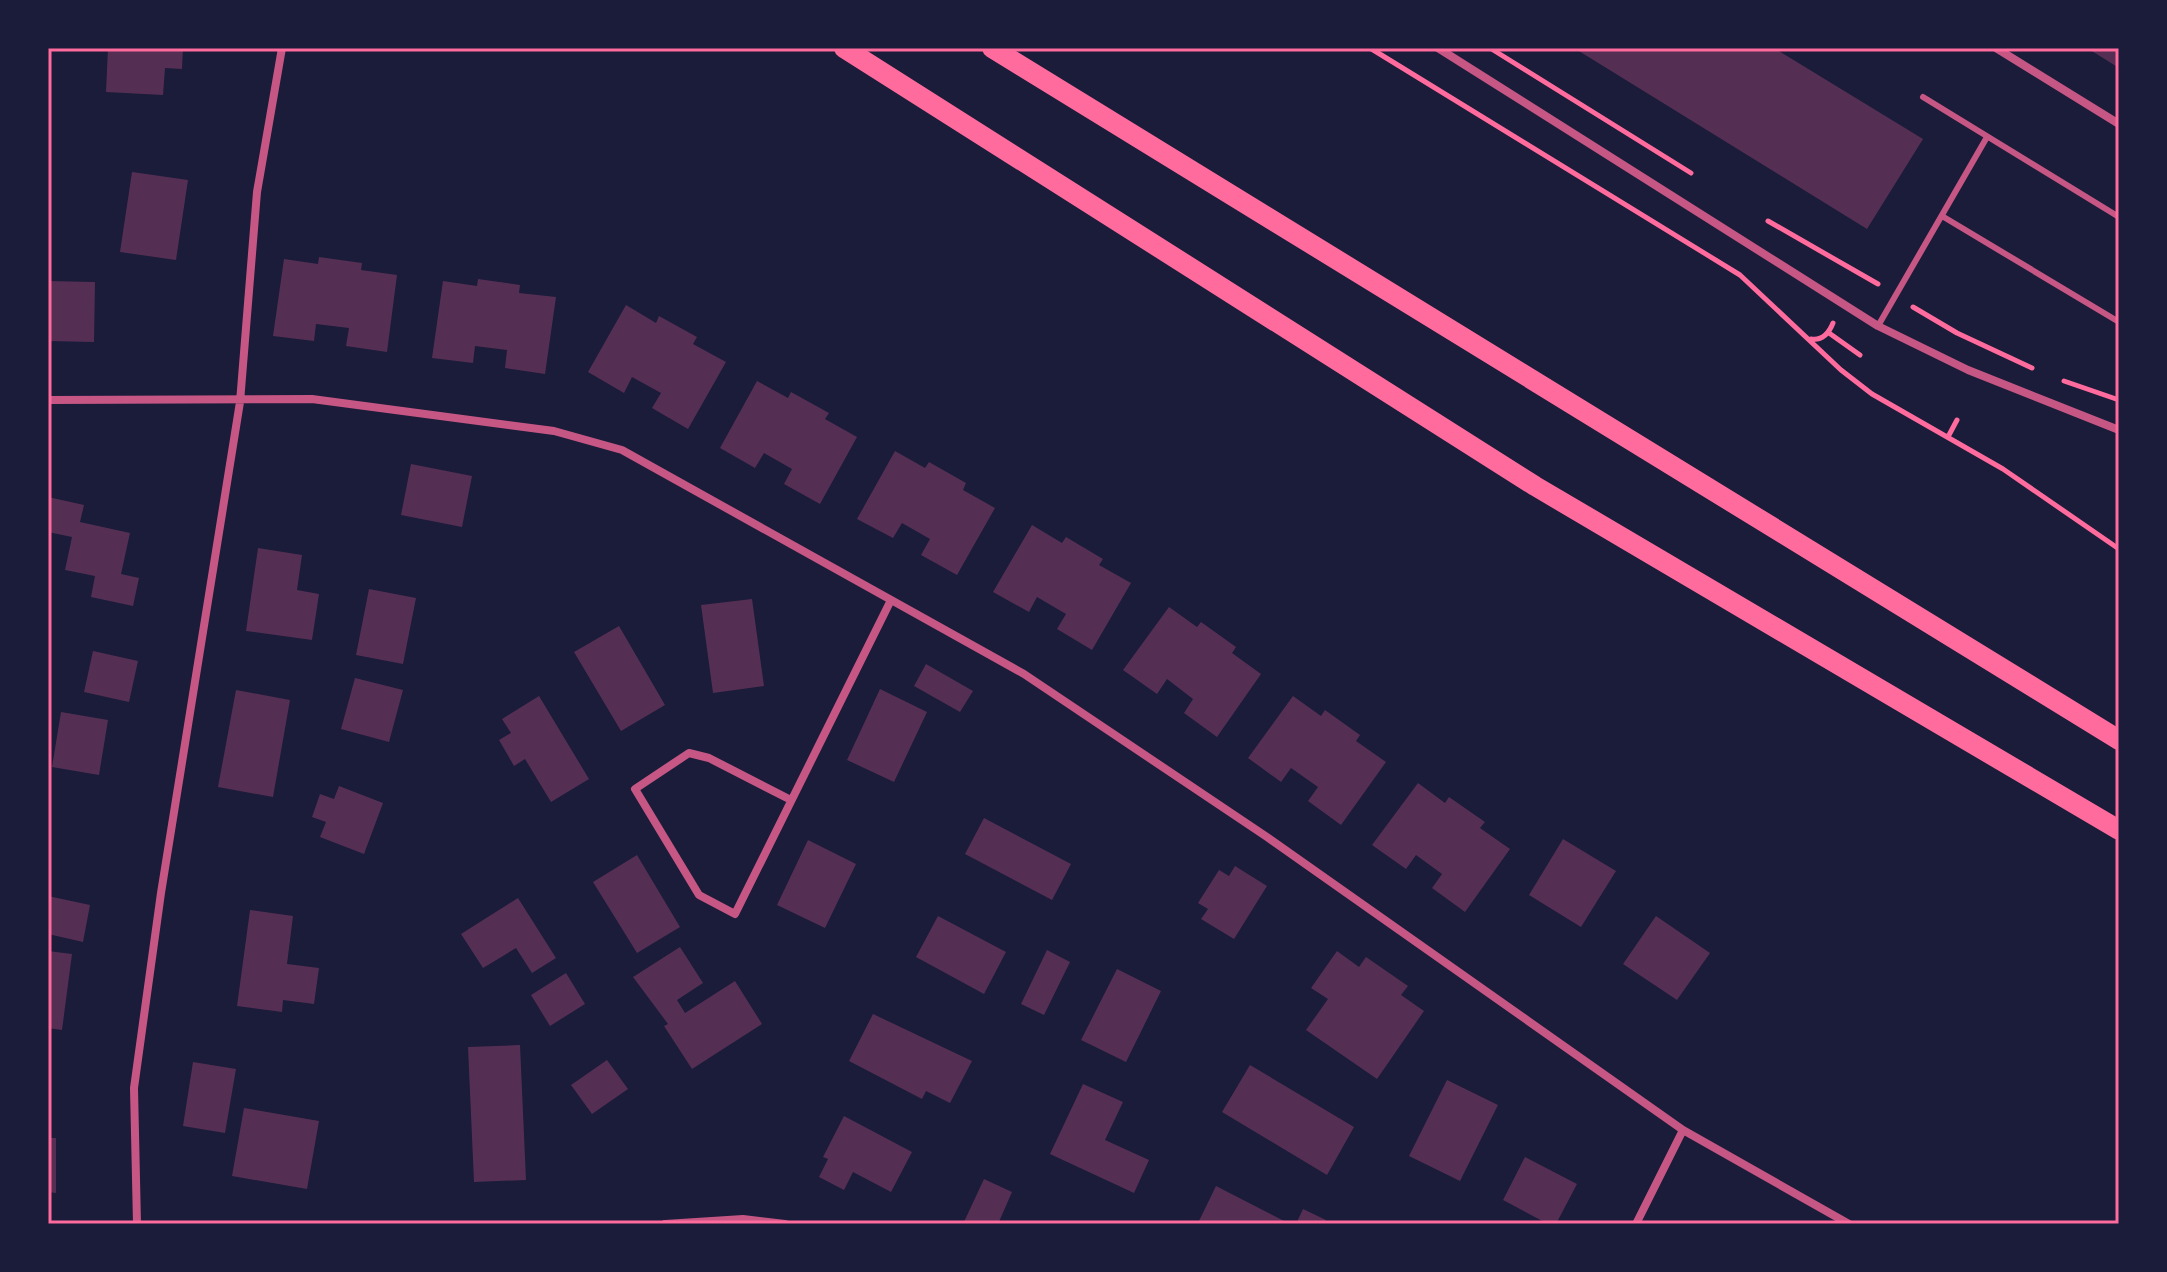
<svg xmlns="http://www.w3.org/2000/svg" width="2167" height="1272" font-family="Arial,sans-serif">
	<rect width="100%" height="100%" fill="#1b1b3a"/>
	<path fill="#542f53" d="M108 48H183L182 69 165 68 163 95 106 92Z
		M1574 48H1774L1923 139 1867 229Z
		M2087 48H2119V68Z
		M132 172 188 180 176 260 120 252Z
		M319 257 362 263 361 270 397 275 387 352 346 346 349 328 316 324 314 341 273 336 284 259 318 264Z
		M478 279 520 285 519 293 556 297 545 374 505 368 507 350 475 346 473 363 432 358 443 281 477 286Z
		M48 281 95 282 94 342 48 341Z
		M626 305 656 323 659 316 697 337 693 344 726 362 688 429 652 408 661 393 632 377 624 393 588 372Z
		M757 381 788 398 791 392 829 413 825 419 857 437 820 504 784 484 792 469 764 453 755 468 720 448Z
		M895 451 925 468 929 462 966 483 963 490 995 508 957 575 921 555 930 539 902 523 893 538 857 519Z
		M411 464 472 476 462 527 401 515Z
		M48 497 84 505 80 522 130 533 121 574 139 578 133 606 91 597 95 576 65 570 72 537 48 532Z
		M1032 525 1062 543 1066 537 1103 559 1099 565 1131 583 1092 650 1057 629 1066 614 1037 597 1029 612 993 592Z
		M258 548 302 555 297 590 319 594 312 640 246 631Z
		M369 589 416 598 403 664 356 655Z
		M752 599 764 686 713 693 701 605Z
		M1169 607 1197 627 1201 622 1236 647 1232 653 1261 674 1217 737 1184 713 1193 699 1167 679 1157 694 1123 670Z
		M619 626 665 705 621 731 574 652Z
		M93 651 138 661 129 702 84 692Z
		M926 664 973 691 960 712 914 686Z
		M355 678 403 690 389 742 341 729Z
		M880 689 927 712 894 782 847 760Z
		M236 690 290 700 273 797 218 787Z
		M539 696 589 779 551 802 525 759 514 766 499 740 511 733 502 719Z
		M1293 696 1321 716 1325 710 1360 735 1356 741 1386 762 1341 825 1308 801 1318 787 1291 768 1281 782 1248 758Z
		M61 712 108 720 99 775 52 767Z
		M1418 783 1445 803 1449 797 1485 822 1480 828 1510 849 1465 912 1432 888 1442 874 1416 855 1406 869 1372 845Z
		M339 786 383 803 364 854 320 837 326 822 312 817 320 794 334 799Z
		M984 818 1071 864 1052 900 965 854Z
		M1563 839 1616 871 1581 927 1529 895Z
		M808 840 856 864 825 928 777 905Z
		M637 855 680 927 637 953 593 882Z
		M1235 866 1267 886 1234 939 1201 919 1208 909 1198 903 1219 870 1229 876Z
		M48 896 90 905 83 942 48 934Z
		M518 898 556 958 532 973 516 948 483 968 461 934Z
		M250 910 293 916 287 964 319 968 314 1004 283 1000 282 1012 237 1006Z
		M938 916 1006 952 984 994 916 957Z
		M1656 916 1710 953 1677 1000 1623 964Z
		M680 947 703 983 677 1000 685 1013 735 981 762 1024 692 1069 664 1026 668 1024 633 977Z
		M1047 950 1070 962 1044 1015 1021 1004Z
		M48 951 72 954 62 1030 48 1028Z
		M1337 951 1359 967 1366 957 1408 986 1401 995 1424 1011 1377 1079 1306 1030 1328 999 1311 988Z
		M1117 969 1161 991 1126 1062 1081 1040Z
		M566 973 585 1004 550 1026 531 995Z
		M873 1014 972 1061 950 1103 926 1091 922 1099 849 1061Z
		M520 1045 526 1180 474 1182 468 1047Z
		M607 1060 628 1089 592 1114 571 1085Z
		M193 1062 236 1069 225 1133 183 1126Z
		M1250 1065 1354 1127 1327 1175 1222 1112Z
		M1447 1080 1498 1105 1460 1181 1409 1156Z
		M1083 1084 1123 1102 1105 1140 1149 1160 1134 1193 1050 1154Z
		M244 1108 319 1121 307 1189 232 1176Z
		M844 1116 912 1152 891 1192 853 1172 844 1190 819 1177 828 1159 823 1157Z
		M48 1138H56V1193L48 1192Z
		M1525 1157 1577 1184 1556 1224H1548L1503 1200Z
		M984 1179 1012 1192 998 1224H963Z
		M1216 1186 1290 1224 1198 1223Z
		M1303 1209 1326 1220 1324 1224H1296Z"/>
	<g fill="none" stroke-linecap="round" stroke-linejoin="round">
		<path stroke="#ff6b9d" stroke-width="5" d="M1370 48 1740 275 1841 370 1872 394 2003 469 2119 549
			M1490 48 1691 173
			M1768 221 1878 284
			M1913 307 1957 333 2032 368
			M1829 333 1860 355
			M1811 339C1823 341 1829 333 1833 323
			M2064 381 2119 400
			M1949 435 1957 420"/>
		<path stroke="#c65784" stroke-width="6" d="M1923 97 2119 217
			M1942 216 2119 322
			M1878 326 1987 137"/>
		<path stroke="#c65784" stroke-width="8" d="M1438 48 1878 326 1968 370 2119 430
			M1996 48 2119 124
			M48 400 312 399 554 431 622 450 1024 674 1267 837 1683 1130 1849 1224
			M789 799 709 758 689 753 635 789 699 895 735 914 891 600
			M137 1224 134 1088 161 893 240 402 257 192 282 48
			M665 1224 743 1219 785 1224
			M1636 1224 1683 1130"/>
		<path stroke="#ff6b9d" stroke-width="20" d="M844 48 1535 486 2119 830
			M992 48 2119 740"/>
	</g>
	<rect width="2167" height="1272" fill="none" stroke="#1b1b3a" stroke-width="100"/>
	<rect x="50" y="50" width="2067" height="1172" fill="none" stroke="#ff6b9d" stroke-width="3"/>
</svg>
